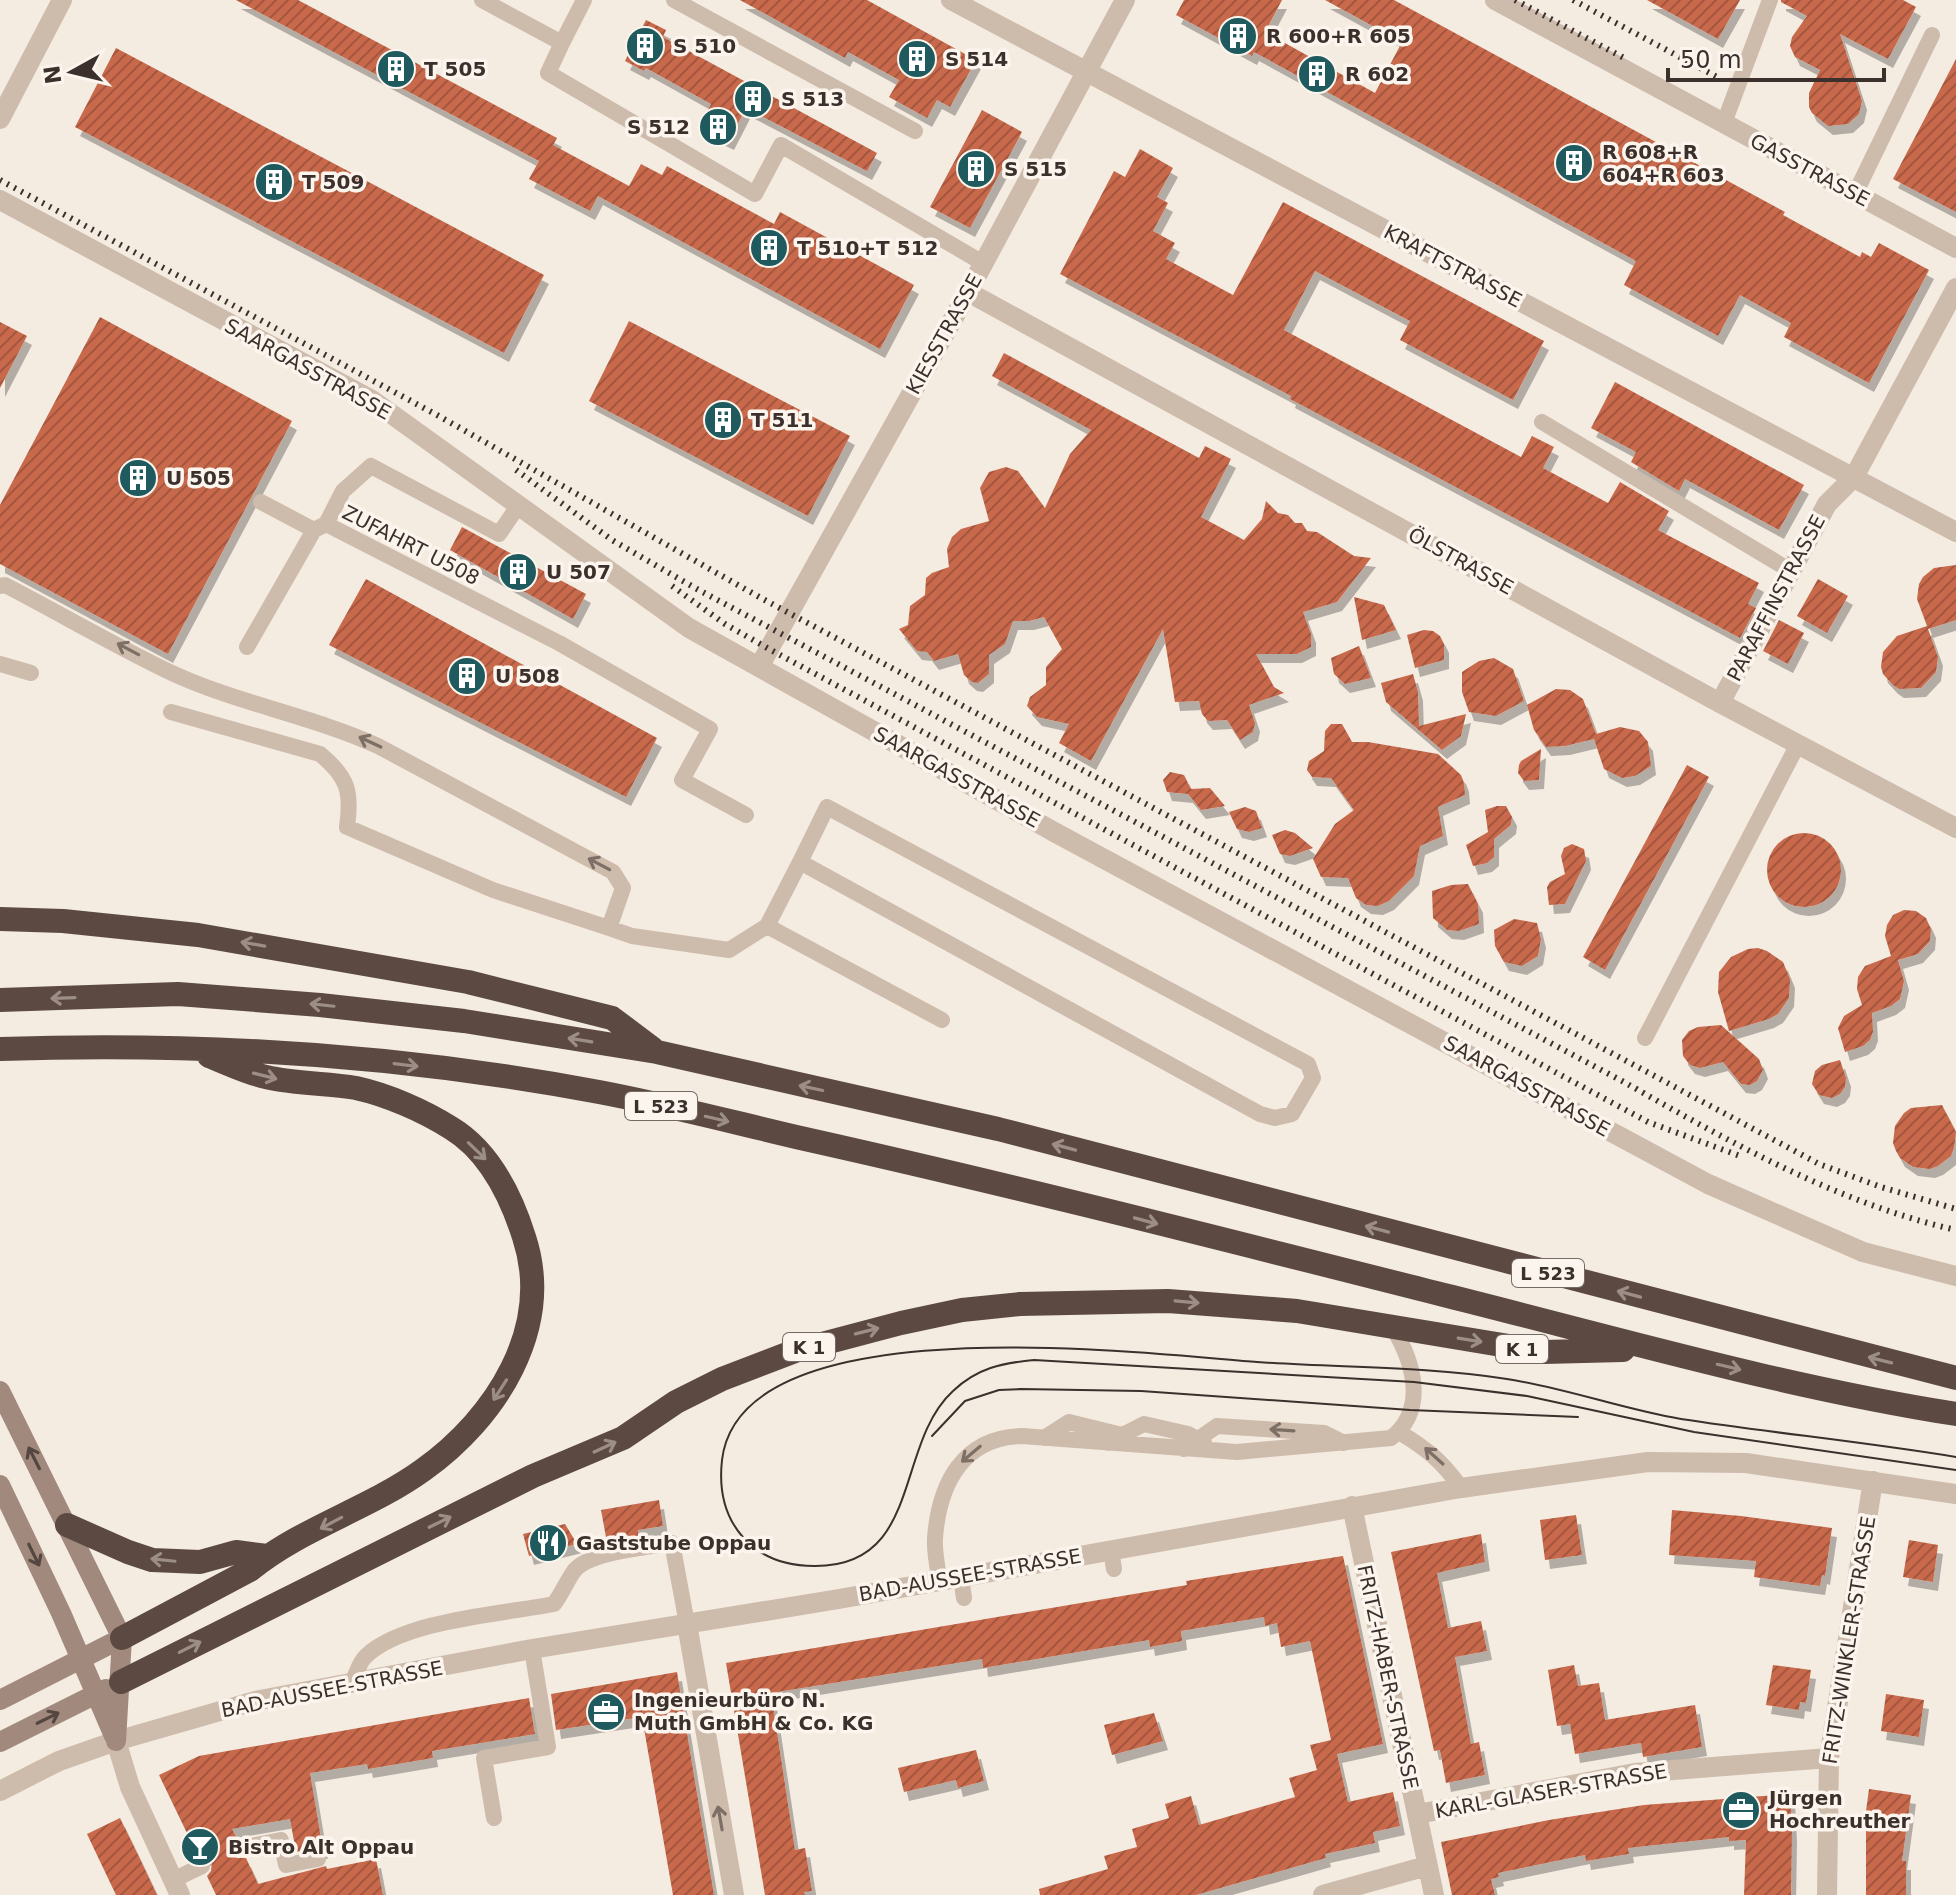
<svg xmlns="http://www.w3.org/2000/svg" width="1956" height="1895" font-family="'DejaVu Sans',sans-serif">
	<defs>
		<pattern id="building-hatch" width="6" height="6" patternUnits="userSpaceOnUse" patternTransform="scale(2)"><rect width="6" height="6" fill="#c8694b"/><path d="M-1 1l2-2M0 6l6-6M5 7l2-2" fill="none" stroke="#a4573f"/></pattern>
		<filter id="shadow"><feDropShadow dx="5" dy="9" stdDeviation="0" flood-color="#0004"/></filter>
	</defs>
	<rect width="100%" height="100%" fill="#f4ebe1"/>
	<path fill="url(#building-hatch)" filter="url(#shadow)" d="M236 0H298L557 138 553 145 629 186 641 164 662 175 667 166 774 224 780 212 914 285 880 349 598 196 590 211 529 179 539 161Z
		M740 0H867L976 60 950 107 937 100 927 118 889 97 899 80 848 52 845 58Z
		M1184 0H1282L1265 32 1375 93 1402 42 1325 0H1394L1785 212 1783 215 1860 257 1862 252 1871 257 1879 243 1929 270 1869 383 1784 337 1791 323 1740 295 1718 336 1624 285 1636 261 1254 52 1252 56 1176 15Z
		M1647 0H1740L1718 39Z
		M1781 0H1903L1916 7 1888 59 1840 34 1862 101 1859 114 1848 124 1828 126 1812 113 1809 107V93L1820 70 1795 57 1790 46 1792 37 1807 16 1781 2Z
		M646 20 666 30 663 37 877 153 867 171 746 108 729 141 700 127 711 104 646 68 644 71 625 61Z
		M116 48 544 275 504 353 75 127Z
		M1956 59V212L1893 179Z
		M982 110 1022 132 970 228 930 207Z
		M1140 149 1173 168 1157 197 1168 203 1153 231 1175 243 1166 259 1233 295 1283 202 1544 341 1513 400 1400 340 1410 321 1315 271 1284 330 1521 457 1532 436 1554 447 1543 468 1608 503 1620 482 1669 511 1658 530 1759 583 1748 604 1756 608 1740 638 1290 399 1291 396 1060 274 1114 171 1125 177Z
		M100 317 292 421 168 654 0 564V505Z
		M629 321 850 436 808 516 589 401Z
		M0 322 27 336 0 388Z
		M1004 353 1199 458 1205 446 1231 459 1201 517 1244 540 1262 519 1266 501 1278 513 1288 515 1295 523H1302L1307 531 1317 532 1354 556 1371 558 1337 602 1303 612 1311 634V647L1297 654H1256L1274 687 1284 693 1249 705 1255 723 1253 732 1240 740 1227 720 1208 721 1202 714 1199 701 1175 702 1163 629 1091 761 1059 743 1069 724 1037 717 1027 706 1030 697 1046 685V667L1062 649 1044 617 1029 621H1013L1005 644 989 655V674L978 683 972 682 964 675 958 654 934 661 927 652 917 651 899 629 908 625 910 606 925 595 926 578 932 573 949 567 947 549 952 537 961 529 989 521 980 488 989 472 1006 467 1018 471 1045 508 1070 454 1091 430 992 376Z
		M1615 382 1804 485 1779 530 1685 479 1679 491 1631 462 1636 452 1591 428Z
		M462 527 586 594 573 619 450 550Z
		M1956 565V620L1928 629 1938 657 1936 672 1921 688 1899 689 1893 685 1883 674 1881 667 1883 652 1897 636 1927 626 1917 599 1919 584 1923 577 1934 568Z
		M366 579 657 738 626 797 329 645Z
		M1818 579 1848 596 1827 633 1797 616Z
		M1354 597 1384 605 1396 630 1362 640Z
		M1779 620 1804 633 1788 664 1763 651Z
		M1424 630 1433 631 1440 636 1444 644V660L1415 668 1407 635Z
		M1359 646 1371 678 1345 684 1334 674 1331 658Z
		M1494 658 1513 669 1524 701 1496 716 1469 712 1462 692V672L1479 661Z
		M1413 674 1418 692 1419 726 1466 714 1461 736 1442 750 1386 702 1381 683Z
		M1556 689 1570 690 1583 699 1596 734 1620 727 1639 731 1648 742 1651 766 1635 776 1622 778 1604 769 1594 739 1565 746 1546 747 1534 730 1527 705Z
		M1331 724H1342L1352 742H1368L1438 754 1461 775 1464 783 1465 795 1438 807 1443 836 1420 846 1414 876 1389 901 1378 906 1366 905 1356 898 1348 878 1321 877 1313 859 1335 824 1354 810 1331 778 1312 777 1307 770 1309 761 1324 751 1325 731Z
		M1541 749 1539 780 1524 781 1518 773 1519 765 1521 761Z
		M1687 765 1709 777 1605 970 1583 957Z
		M1170 772 1184 775 1191 789 1210 788 1225 806 1201 810 1188 794 1167 792 1163 780Z
		M1497 806H1506L1512 817 1511 825 1494 839V857L1487 863 1473 866 1466 845 1488 832 1485 810Z
		M1245 807 1256 811 1262 828 1249 832 1237 829 1229 812Z
		M1285 830 1295 833 1313 848 1290 856 1280 854 1272 835Z
		M1767 870a37 37 0 1 1 74 0a37 37 0 1 1-74 0Z
		M1572 844 1584 849 1586 861 1565 904 1549 905 1547 887 1550 882 1565 874 1561 856 1564 848Z
		M1468 884 1478 904 1479 924 1459 931 1447 930 1433 918 1432 891 1451 885Z
		M1904 910 1916 911 1926 918 1931 929 1930 941 1918 954 1898 960 1904 981 1900 999 1891 1006 1872 1013 1873 1032 1870 1040 1863 1046 1845 1052 1838 1028 1844 1016 1862 1005 1857 989 1858 977 1865 966 1891 956 1885 936 1887 925 1893 915Z
		M1514 919 1537 923 1541 939 1538 956 1522 966 1504 962 1495 946 1494 930Z
		M1758 948 1767 951 1783 962 1790 979 1789 998 1778 1014 1769 1019 1729 1031 1718 992 1719 972 1731 957 1748 949Z
		M1721 1025 1759 1059 1763 1070 1757 1081 1750 1085 1741 1084 1723 1062 1700 1068 1690 1065 1683 1056 1682 1040 1689 1031 1698 1027Z
		M1840 1060 1846 1078 1845 1087 1840 1094 1832 1098 1819 1095 1812 1084 1815 1071 1822 1065Z
		M1942 1105 1956 1132 1954 1148 1951 1156 1938 1166 1930 1169 1913 1167 1900 1158 1896 1151 1893 1143 1895 1126 1904 1113 1911 1108Z
		M659 1500 663 1526 638 1530 639 1537 616 1541 615 1535 606 1537 601 1510Z
		M1672 1510 1741 1516 1832 1528 1825 1576 1822 1575 1820 1586 1754 1577 1756 1561 1669 1555Z
		M1576 1515 1582 1555 1545 1560 1540 1520Z
		M565 1524 577 1544 529 1556 523 1534Z
		M1481 1534 1485 1562 1437 1573 1448 1628 1481 1621 1487 1651 1455 1657 1471 1744 1479 1742 1485 1775 1446 1783 1440 1750 1434 1751 1391 1552Z
		M1909 1540 1938 1545 1933 1582 1903 1577Z
		M1343 1556 1383 1744 1337 1754 1348 1802 1393 1792 1400 1826 1373 1832 1375 1843 1325 1854 1326 1858 1196 1895H1040L1039 1889 1108 1869 1104 1856 1137 1847 1132 1829 1169 1818 1165 1804 1191 1796 1199 1825 1295 1797 1289 1778 1317 1770 1310 1745 1331 1740 1310 1641 1281 1647 1277 1623 1265 1626 1264 1617 1181 1631 1182 1641 1150 1647 1149 1640 983 1668 982 1659 771 1693 795 1850 805 1848 812 1891 804 1892 805 1895H765L726 1663 1187 1585 1186 1581Z
		M1574 1665 1578 1686 1599 1683 1605 1720 1695 1705 1702 1747 1643 1757 1641 1743 1575 1754 1570 1724 1557 1726 1548 1670Z
		M1773 1665 1811 1670 1806 1703 1800 1702 1799 1710 1766 1705Z
		M677 1672 695 1782 714 1895H673L642 1717 556 1730 551 1694Z
		M1886 1694 1924 1700 1919 1737 1881 1731Z
		M529 1698 535 1734 432 1751 433 1758 368 1769 367 1764 310 1773 323 1850 316 1848 296 1852 290 1819 232 1829 237 1838 231 1844 230 1851 237 1858H246L258 1884 326 1866 327 1869 376 1859 383 1895H216L207 1876 211 1871 212 1862 207 1857 198 1856 159 1775 199 1756Z
		M1154 1713 1163 1741 1112 1755 1104 1725Z
		M976 1750 984 1781 958 1788 956 1780 904 1792 898 1768Z
		M1869 1789 1911 1795 1902 1861H1906V1895H1866V1827L1864 1826Z
		M1790 1794 1792 1832 1791 1895H1744L1746 1840 1729 1841V1837L1628 1848 1629 1854 1586 1861 1585 1855 1498 1873 1499 1877 1491 1879 1495 1895H1452L1441 1842 1549 1820 1644 1805Z
		M120 1818 138 1855 157 1895H116L87 1834Z"/>
	<g fill="none" stroke-linecap="round" stroke-linejoin="round">
		<path stroke="#cdbbac" stroke-width="16" d="M482 0 562 43 584 0
			M674 0 915 131
			M562 43 548 73 755 194 781 145 983 263
			M1724 123 1770 0
			M1855 194 1932 35
			M1542 422 1791 571
			M261 502 314 530
			M518 506 499 534 371 466 343 491 326 524 559 643 710 729 682 780 746 815
			M0 586 5 585C61 614 117 647 174 674 240 704 312 716 378 746L613 872 623 888 609 928
			M247 647 314 530 326 524
			M0 664 31 673
			M171 712 320 754C348 777 352 792 347 827L493 890 609 928 632 936 729 950 767 926 800 862 1260 1114 1275 1118 1292 1114 1313 1078 1308 1064 827 807 800 862
			M767 926 942 1020
			M1645 1038 1798 744
			M1399 1432C1427 1449 1442 1461 1461 1488
			M1044 1438 1069 1422 1126 1436
			M1107 1443 1144 1424 1188 1434 1204 1443
			M1184 1449 1217 1426 1324 1433 1344 1443
			M1111 1550 1114 1569
			M961 1577 964 1598
			M939 1581C938 1567 934 1552 935 1538 939 1484 963 1437 1022 1436L1237 1452 1391 1438C1428 1409 1413 1361 1393 1328
			M352 1683C356 1675 359 1662 366 1656 404 1620 503 1614 554 1604 562 1593 567 1581 574 1571 588 1552 649 1547 672 1543L687 1624
			M494 1818 484 1758 548 1747 532 1649
			M241 1848 281 1840 286 1865 318 1859
			M173 1880 202 1866"/>
		<path stroke="#cdbbac" stroke-width="20" d="M951 0 1956 532
			M1495 0 1956 248
			M0 119 62 0
			M0 200 372 400 689 628 1056 833 1708 1184 1863 1252 1956 1276
			M968 292 1720 703 1956 828
			M759 667 968 292 1125 0
			M1720 703 1827 504 1854 477 1956 288
			M1352 1506 1434 1895
			M687 1624 734 1895
			M116 1741 130 1787 180 1895
			M0 1791 59 1761 116 1741 255 1701 532 1649 839 1599 1461 1488 1648 1462 1746 1463 1956 1494
			M1418 1814 1635 1773 1829 1758
			M1323 1895 1427 1866
			M1827 1895 1829 1758 1873 1481"/>
		<path stroke="#a18a7d" stroke-width="20" d="M0 1391 122 1638 116 1741
			M0 1485 61 1613 114 1736
			M0 1700 122 1638
			M0 1742 106 1689"/>
		<path stroke="#5c4a42" stroke-width="24" d="M0 919 63 921 198 935 468 982 612 1018 652 1048
			M0 1000 178 994 320 1005 464 1021 657 1052 998 1129 1956 1378
			M0 1049C200 1042 402 1055 599 1092 668 1105 736 1123 805 1139 1020 1187 1234 1242 1448 1296 1616 1338 1784 1387 1956 1414
			M67 1525 128 1552 152 1560 200 1562 236 1552 267 1556
			M122 1638 250 1570C301 1528 369 1509 423 1470 496 1418 554 1328 524 1237 511 1196 489 1151 451 1128 424 1111 388 1095 356 1088 327 1083 295 1084 266 1077 247 1073 227 1063 209 1056
			M121 1682 533 1476 623 1438 676 1402 722 1379 795 1351 901 1323 962 1310 1020 1304 1168 1301 1297 1311 1544 1352 1623 1350"/>
		<path stroke="#3b302b" stroke-width="2" d="M932 1436 965 1401 999 1390 1021 1389 1141 1391 1410 1410 1578 1417
			M1956 1457C1865 1442 1773 1433 1681 1419 1622 1409 1566 1388 1507 1379 1424 1366 1340 1368 1257 1362 1149 1354 741 1302 722 1460 719 1487 724 1515 742 1536 760 1557 786 1566 814 1566 923 1567 894 1445 953 1391 977 1368 1002 1363 1034 1360L1414 1382 1527 1396 1694 1432 1956 1470"/>
		<path stroke="#3b302b" stroke-width="6" stroke-dasharray="2 6" stroke-linecap="butt" d="M1515 0 1626 59
			M1573 0 1719 78
			M0 180 437 415 761 598 1819 1164 1881 1187 1956 1209
			M516 470 612 540 697 589 1624 1082C1730 1142 1837 1203 1956 1230
			M672 586 725 624 769 649 1648 1122 1740 1156"/>
	</g>
	<defs><path id="oneway-shaft" d="M-6 0H5M1.5-3L5.5 0L1.5 3" fill="none" stroke-width="1.6" stroke-linecap="round" stroke-linejoin="round" transform="scale(2)"/></defs>
	<g stroke="#7d6f65">
		<use href="#oneway-shaft" transform="translate(128 649) rotate(-152)"/>
		<use href="#oneway-shaft" transform="translate(370 742) rotate(-155)"/>
		<use href="#oneway-shaft" transform="translate(599 864) rotate(-152)"/>
		<use href="#oneway-shaft" transform="translate(1282 1430) rotate(-176)"/>
		<use href="#oneway-shaft" transform="translate(971 1454) rotate(140)"/>
		<use href="#oneway-shaft" transform="translate(1434 1456) rotate(-138)"/>
		<use href="#oneway-shaft" transform="translate(720 1818) rotate(-100)"/>
	</g>
	<g stroke="#9c8e87">
		<use href="#oneway-shaft" transform="translate(253 944) rotate(-170)"/>
		<use href="#oneway-shaft" transform="translate(63 998) rotate(178)"/>
		<use href="#oneway-shaft" transform="translate(322 1005) rotate(-174)"/>
		<use href="#oneway-shaft" transform="translate(580 1040) rotate(-171)"/>
		<use href="#oneway-shaft" transform="translate(406 1065) rotate(7)"/>
		<use href="#oneway-shaft" transform="translate(265 1076) rotate(14)"/>
		<use href="#oneway-shaft" transform="translate(811 1088) rotate(-168)"/>
		<use href="#oneway-shaft" transform="translate(717 1119) rotate(13)"/>
		<use href="#oneway-shaft" transform="translate(1064 1147) rotate(-165)"/>
		<use href="#oneway-shaft" transform="translate(477 1151) rotate(44)"/>
		<use href="#oneway-shaft" transform="translate(1146 1221) rotate(15)"/>
		<use href="#oneway-shaft" transform="translate(1377 1229) rotate(-165)"/>
		<use href="#oneway-shaft" transform="translate(1629 1294) rotate(-165)"/>
		<use href="#oneway-shaft" transform="translate(1187 1302) rotate(5)"/>
		<use href="#oneway-shaft" transform="translate(867 1331) rotate(-14)"/>
		<use href="#oneway-shaft" transform="translate(1470 1340) rotate(9)"/>
		<use href="#oneway-shaft" transform="translate(1880 1360) rotate(-166)"/>
		<use href="#oneway-shaft" transform="translate(1729 1367) rotate(13)"/>
		<use href="#oneway-shaft" transform="translate(500 1390) rotate(123)"/>
		<use href="#oneway-shaft" transform="translate(605 1447) rotate(-25)"/>
		<use href="#oneway-shaft" transform="translate(440 1522) rotate(-26)"/>
		<use href="#oneway-shaft" transform="translate(331 1523) rotate(152)"/>
		<use href="#oneway-shaft" transform="translate(163 1560) rotate(-174)"/>
		<use href="#oneway-shaft" transform="translate(190 1647) rotate(-27)"/>
	</g>
	<g stroke="#544640">
		<use href="#oneway-shaft" transform="translate(34 1458) rotate(-117)"/>
		<use href="#oneway-shaft" transform="translate(34 1555) rotate(64)"/>
		<use href="#oneway-shaft" transform="translate(48 1718) rotate(-26)"/>
	</g>
	<defs>
		<symbol id="building-disc" viewBox="-11 -11 22 22"><circle r="9.5" fill="#1f5a5e" stroke="#fbf5ee"/><path d="M-4-6H4V6H1V3H-1V6H-4ZM-2.5-4.3h1.7v1.8h-1.7ZM.8-4.3h1.7v1.8H.8ZM-2.5-1h1.7V.8h-1.7ZM.8-1h1.7V.8H.8Z" fill="#fff"/></symbol>
		<symbol id="restaurant-disc" viewBox="-11 -11 22 22"><circle r="9.5" fill="#1f5a5e" stroke="#fbf5ee"/><path d="M-5-6h1v4h1v-4h1v4h1v-4h1v5L-1.5 .5V6h-2V.5L-5-1ZM5-6V6H3V1.5H1.5Q1.5-4 5-6Z" fill="#fff"/></symbol>
		<symbol id="office-disc" viewBox="-11 -11 22 22"><circle r="9.5" fill="#1f5a5e" stroke="#fbf5ee"/><path d="M-6-3h4V-5.5h4V-3h4V5H-6ZM-1-4.5V-3h2v-1.5ZM-6 0V1H6V0Z" fill="#fff"/></symbol>
		<symbol id="bar-disc" viewBox="-11 -11 22 22"><circle r="9.5" fill="#1f5a5e" stroke="#fbf5ee"/><path d="M-6-5H6L.8 .8V4.5H3.5V6h-7V4.5H-.8V.8Z" fill="#fff"/></symbol>
	</defs>
	<g fill-rule="evenodd">
		<use href="#building-disc" x="1216" y="14" width="44" height="44"/>
		<use href="#building-disc" x="623" y="24" width="44" height="44"/>
		<use href="#building-disc" x="895" y="37" width="44" height="44"/>
		<use href="#building-disc" x="374" y="47" width="44" height="44"/>
		<use href="#building-disc" x="1295" y="52" width="44" height="44"/>
		<use href="#building-disc" x="731" y="77" width="44" height="44"/>
		<use href="#building-disc" x="696" y="105" width="44" height="44"/>
		<use href="#building-disc" x="1552" y="141" width="44" height="44"/>
		<use href="#building-disc" x="954" y="147" width="44" height="44"/>
		<use href="#building-disc" x="252" y="160" width="44" height="44"/>
		<use href="#building-disc" x="747" y="226" width="44" height="44"/>
		<use href="#building-disc" x="701" y="398" width="44" height="44"/>
		<use href="#building-disc" x="116" y="456" width="44" height="44"/>
		<use href="#building-disc" x="496" y="550" width="44" height="44"/>
		<use href="#building-disc" x="445" y="654" width="44" height="44"/>
		<use href="#restaurant-disc" x="526" y="1521" width="44" height="44"/>
		<use href="#office-disc" x="584" y="1690" width="44" height="44"/>
		<use href="#office-disc" x="1719" y="1788" width="44" height="44"/>
		<use href="#bar-disc" x="178" y="1825" width="44" height="44"/>
	</g>
	<g text-anchor="middle" dominant-baseline="central" stroke-width="7" stroke-linejoin="round" paint-order="stroke">
		<g fill="#fbf5ee" stroke="#756b66" stroke-width="2">
			<rect x="625" y="1092" width="72" height="28" rx="6"/>
			<rect x="1512" y="1259" width="72" height="28" rx="6"/>
			<rect x="783" y="1333" width="52" height="28" rx="6"/>
			<rect x="1496" y="1335" width="52" height="28" rx="6"/>
		</g>
		<g font-size="18" font-weight="bold" fill="#3b302b">
			<text x="661" y="1106">L 523</text>
			<text x="1548" y="1273">L 523</text>
			<text x="809" y="1347">K 1</text>
			<text x="1522" y="1349">K 1</text>
		</g>
		<g font-size="20" font-weight="bold" fill="#3b302b" stroke="#fbf5ee" text-anchor="start">
			<text x="1266" y="36">R 600+R 605</text>
			<text x="673" y="46">S 510</text>
			<text x="945" y="59">S 514</text>
			<text x="424" y="69">T 505</text>
			<text x="1345" y="74">R 602</text>
			<text x="781" y="99">S 513</text>
			<text x="690" y="127" text-anchor="end">S 512</text>
			<text x="1602" y="152">R 608+R<tspan x="1602" dy="23">604+R 603</tspan></text>
			<text x="1004" y="169">S 515</text>
			<text x="302" y="182">T 509</text>
			<text x="797" y="248">T 510+T 512</text>
			<text x="751" y="420">T 511</text>
			<text x="166" y="478">U 505</text>
			<text x="546" y="572">U 507</text>
			<text x="495" y="676">U 508</text>
			<text x="576" y="1543">Gaststube Oppau</text>
			<text x="634" y="1700">Ingenieurbüro N.<tspan x="634" dy="23">Muth GmbH &amp; Co. KG</tspan></text>
			<text x="1769" y="1798">Jürgen<tspan x="1769" dy="23">Hochreuther</tspan></text>
			<text x="228" y="1847">Bistro Alt Oppau</text>
		</g>
		<g font-size="20" fill="#3b302b" stroke="#fbf5ee">
			<text transform="translate(1810 170) rotate(28)">GASSTRASSE</text>
			<text transform="translate(1453 266) rotate(28)">KRAFTSTRASSE</text>
			<text transform="translate(944 334) rotate(-61)">KIESSTRASSE</text>
			<text transform="translate(308 369) rotate(29)">SAARGASSTRASSE</text>
			<text transform="translate(411 545) rotate(27)">ZUFAHRT U508</text>
			<text transform="translate(1461 561) rotate(29)">ÖLSTRASSE</text>
			<text transform="translate(1776 598) rotate(-62)">PARAFFINSTRASSE</text>
			<text transform="translate(957 777) rotate(29)">SAARGASSTRASSE</text>
			<text transform="translate(1527 1086) rotate(29)">SAARGASSTRASSE</text>
			<text transform="translate(970 1575) rotate(-10)">BAD-AUSSEE-STRASSE</text>
			<text transform="translate(1849 1640) rotate(-81)">FRITZ-WINKLER-STRASSE</text>
			<text transform="translate(1388 1677) rotate(78)">FRITZ-HABER-STRASSE</text>
			<text transform="translate(332 1689) rotate(-11)">BAD-AUSSEE-STRASSE</text>
			<text transform="translate(1551 1791) rotate(-10)">KARL-GLASER-STRASSE</text>
		</g>
	</g>
	<g transform="translate(72 72) rotate(262)" stroke="#fbf5ee" stroke-width="6" paint-order="stroke">
	<path d="M0-6L14 30L0 20L-14 30Z" fill="#3b302b"/>
	<text y="-12" font-size="22" font-weight="bold" text-anchor="middle" fill="#3b302b">N</text>
	</g>
	<path d="M1668 68v12h216v-12" fill="none" stroke="#3b302b" stroke-width="4"/>
	<text x="1680" y="68" font-size="24" fill="#3b302b" stroke="#fbf5ee" stroke-width="6" paint-order="stroke">50 m</text>
</svg>
